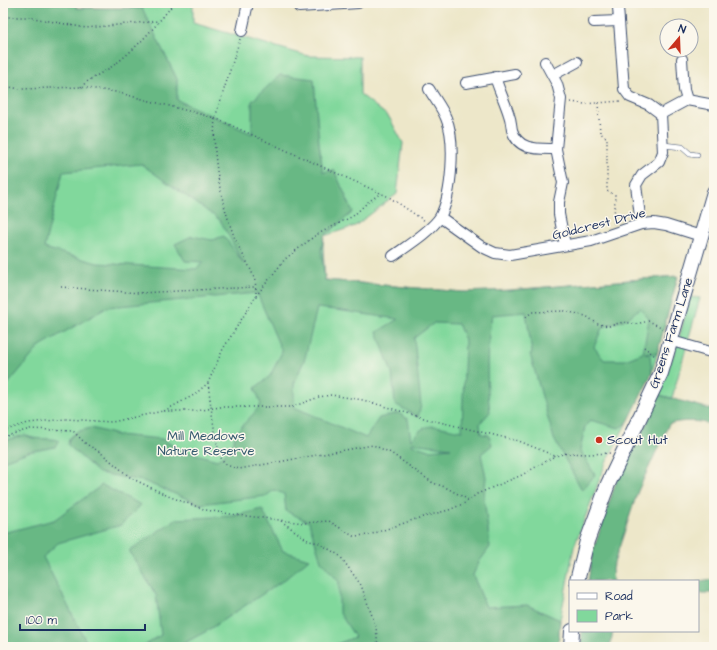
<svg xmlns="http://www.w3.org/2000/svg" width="717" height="650" font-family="'Architects Daughter',sans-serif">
	<rect width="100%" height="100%" fill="#fbf7ec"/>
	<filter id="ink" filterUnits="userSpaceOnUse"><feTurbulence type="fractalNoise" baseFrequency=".025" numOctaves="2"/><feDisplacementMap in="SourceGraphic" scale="8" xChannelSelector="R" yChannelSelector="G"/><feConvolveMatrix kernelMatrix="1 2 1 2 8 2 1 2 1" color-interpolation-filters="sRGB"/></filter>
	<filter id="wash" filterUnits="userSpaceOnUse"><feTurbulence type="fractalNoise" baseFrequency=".012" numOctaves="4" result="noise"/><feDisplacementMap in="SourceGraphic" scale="16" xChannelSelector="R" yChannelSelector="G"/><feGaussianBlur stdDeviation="0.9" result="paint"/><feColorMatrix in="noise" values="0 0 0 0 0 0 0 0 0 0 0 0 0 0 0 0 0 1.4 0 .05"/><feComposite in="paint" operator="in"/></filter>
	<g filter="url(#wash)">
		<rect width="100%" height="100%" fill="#ede7c9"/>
		<path fill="#81d89c" stroke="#4e847d" d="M3 3H75L77 8H142L145 4 148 3H193V23L308 56 360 57V94L389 117 403 143 397 194 355 226 324 236 323 248 325 280 474 293 678 276 652 373 605 465 574 547 560 620 558 647H3Z
			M690 297 700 298 672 398 659 395 678 342Z"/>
		<path fill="#68b884" stroke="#427471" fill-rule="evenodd" d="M3 3H75L77 8H142L177 79V100L252 134V101L280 75 314 79 319 143 323 172 334 170 353 212 324 236 321 250 325 280 463 292 512 290 678 276 657 354 645 353 650 355 652 373 628 422 619 428 590 420 585 427 580 450 595 475 582 490 554 439 530 354 532 353 526 312 492 315C486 347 486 380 490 412L480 423 481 434 489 435 492 445 481 454 486 477 484 497 490 547 479 562 473 575 486 607 527 605 560 620 558 647H329L355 637 339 612V582L321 561 309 522 286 511 284 494 274 490 266 496 200 504 143 481 99 473 68 445 69 439 76 432 91 428 117 435 162 439 178 449 217 460C235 448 231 438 243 425 249 418 256 412 261 404L255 388 270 376 282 352 257 293 108 307 40 346 3 390V41L5 30H3ZM141 164 220 220 244 264 224 236 212 240 192 236 175 244 185 261 204 262 196 269 97 263 44 248 63 172ZM317 308C344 310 371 316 398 319L377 332 392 373 395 404 418 417 421 405 414 338 434 323 458 324 465 340 462 431C439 428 427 418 411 440L408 419 398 413 379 418 366 438 294 407V384L305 358ZM640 308 649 319 643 353 625 360H604L594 347 602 328 628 318ZM412 443 451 448 429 450 412 445Z
			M659 395 714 410V426C701 420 683 420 669 424L638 491 612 569 613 581H588L593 551 617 479 640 438Z
			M25 435C38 442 46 436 60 441L55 447 28 452 3 461V441Z
			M102 485 141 505 121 525 58 543 43 557 89 647H3V533L54 520Z
			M262 509 283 551 309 559 284 580 205 632 177 647H141L161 635 156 595 129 551 176 519 234 516Z
			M714 579V593H698V581Z
			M582 631H613L610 647H581Z"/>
	</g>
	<g filter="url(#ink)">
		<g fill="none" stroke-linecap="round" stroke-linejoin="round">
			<defs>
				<path id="lane" d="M663 145 682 147 690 154 697 155"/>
				<path id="street" d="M299 7 358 3
					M618 7 624 89 630 97 649 105 661 114 663 152 659 162 642 175 636 185 641 224
					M594 22 618 21
					M242 31 248 3
					M682 59 684 90 687 100
					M545 62 557 84 561 99 556 149 563 183 559 202V214L565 245
					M553 75 577 62
					M495 77C499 90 505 102 509 115 511 120 511 125 512 130 518 151 538 149 556 149
					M466 83 515 74
					M661 114 687 100 714 105
					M440 217 482 247 495 253 510 255 591 241 641 224 654 223 666 225 701 236
					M393 256C407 246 431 231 440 217 452 195 456 140 446 118 442 108 434 98 429 89
					M672 341 714 353"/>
				<path id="secondary" d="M577 581 587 541 608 484 661 373 714 192
					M571 647 572 631"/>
			</defs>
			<use href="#lane" stroke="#3a4b6e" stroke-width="6"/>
			<use href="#street" stroke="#3a4b6e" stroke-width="12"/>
			<use href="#secondary" stroke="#3a4b6e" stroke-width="16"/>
			<path stroke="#3a4b6e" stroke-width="1.5" stroke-dasharray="1 3" stroke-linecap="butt" d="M3 22 7 17H28L86 28 158 21
				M240 39 215 118C212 157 220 199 234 236 239 250 249 263 254 278 256 283 256 290 256 296L285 259 316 235 353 216 368 202 381 193
				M3 86 21 89 81 87 116 92 215 118 389 197 425 221
				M81 87C91 77 103 73 114 65 136 49 157 25 174 3
				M571 102 584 104 621 101
				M598 103 600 133 607 138V191L615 195 614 224
				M61 287 139 293 255 287
				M526 317 532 312 565 311 586 316 598 324 609 326 623 322 636 324 649 321 663 328
				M644 347 655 356
				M208 383C210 398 216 455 224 463 227 466 234 467 239 469L373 445 391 453 433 483 445 487 469 500
				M164 411 194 395 208 383 223 349 256 296
				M3 431 28 423 65 419 112 422 163 411H196L220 407H292L319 397 331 395 363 400 427 419 519 441 555 456 567 453 588 454 612 453
				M3 437 30 429 73 431 86 444 100 452 131 478 168 496 206 510 230 514 304 523 329 521 353 536 369 535 419 518 449 510 465 503 477 494 522 475 555 456
				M281 521 309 541 319 543 340 556 361 585 376 627 378 647"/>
			<use href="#lane" stroke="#fff" stroke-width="5"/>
			<use href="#street" stroke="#fff" stroke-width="10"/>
			<use href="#secondary" stroke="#fff" stroke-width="14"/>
		</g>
	</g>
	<circle fill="#c8321e" stroke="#fbf7ec" stroke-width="1.5" cx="599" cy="440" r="4"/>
	<g text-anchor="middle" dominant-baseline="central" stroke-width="3" stroke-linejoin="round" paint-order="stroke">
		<g font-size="13" fill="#1b2f5e" stroke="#fbf7ec">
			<text transform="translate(599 224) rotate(-14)">Goldcrest Drive</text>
			<text transform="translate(671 333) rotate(-72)">Greens Farm Lane</text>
		</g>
		<g font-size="13" fill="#34596e" stroke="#fbf7ec">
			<text x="206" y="436">Mill Meadows<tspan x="206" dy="15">Nature Reserve</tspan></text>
		</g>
		<g font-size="13" fill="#1b2f5e" stroke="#fbf7ec" text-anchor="start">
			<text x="607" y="440">Scout Hut</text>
		</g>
	</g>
	<rect width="717" height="650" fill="none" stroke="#fbf7ec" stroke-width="16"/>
	<rect x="569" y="580" width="130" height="52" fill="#fbf7ec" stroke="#a1a7b3"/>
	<rect x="577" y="593" width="20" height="6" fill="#ffffff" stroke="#a1a7b3"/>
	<text x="605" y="600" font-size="12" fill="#1b2f5e">Road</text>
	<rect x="577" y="610" width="20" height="12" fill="#81d89c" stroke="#a1a7b3"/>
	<text x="605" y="620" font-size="12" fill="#1b2f5e">Park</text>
	<g transform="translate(679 38) rotate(19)"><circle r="19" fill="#fbf7ec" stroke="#a1a7b3"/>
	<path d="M0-3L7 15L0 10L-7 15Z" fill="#c8321e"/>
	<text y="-6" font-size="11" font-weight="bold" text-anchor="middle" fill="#1b2f5e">N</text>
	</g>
	<path d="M20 624v6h125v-6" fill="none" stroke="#1b2f5e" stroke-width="2"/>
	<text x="26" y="624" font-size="12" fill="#1b2f5e" stroke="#fbf7ec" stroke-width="3" paint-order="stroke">100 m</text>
</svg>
